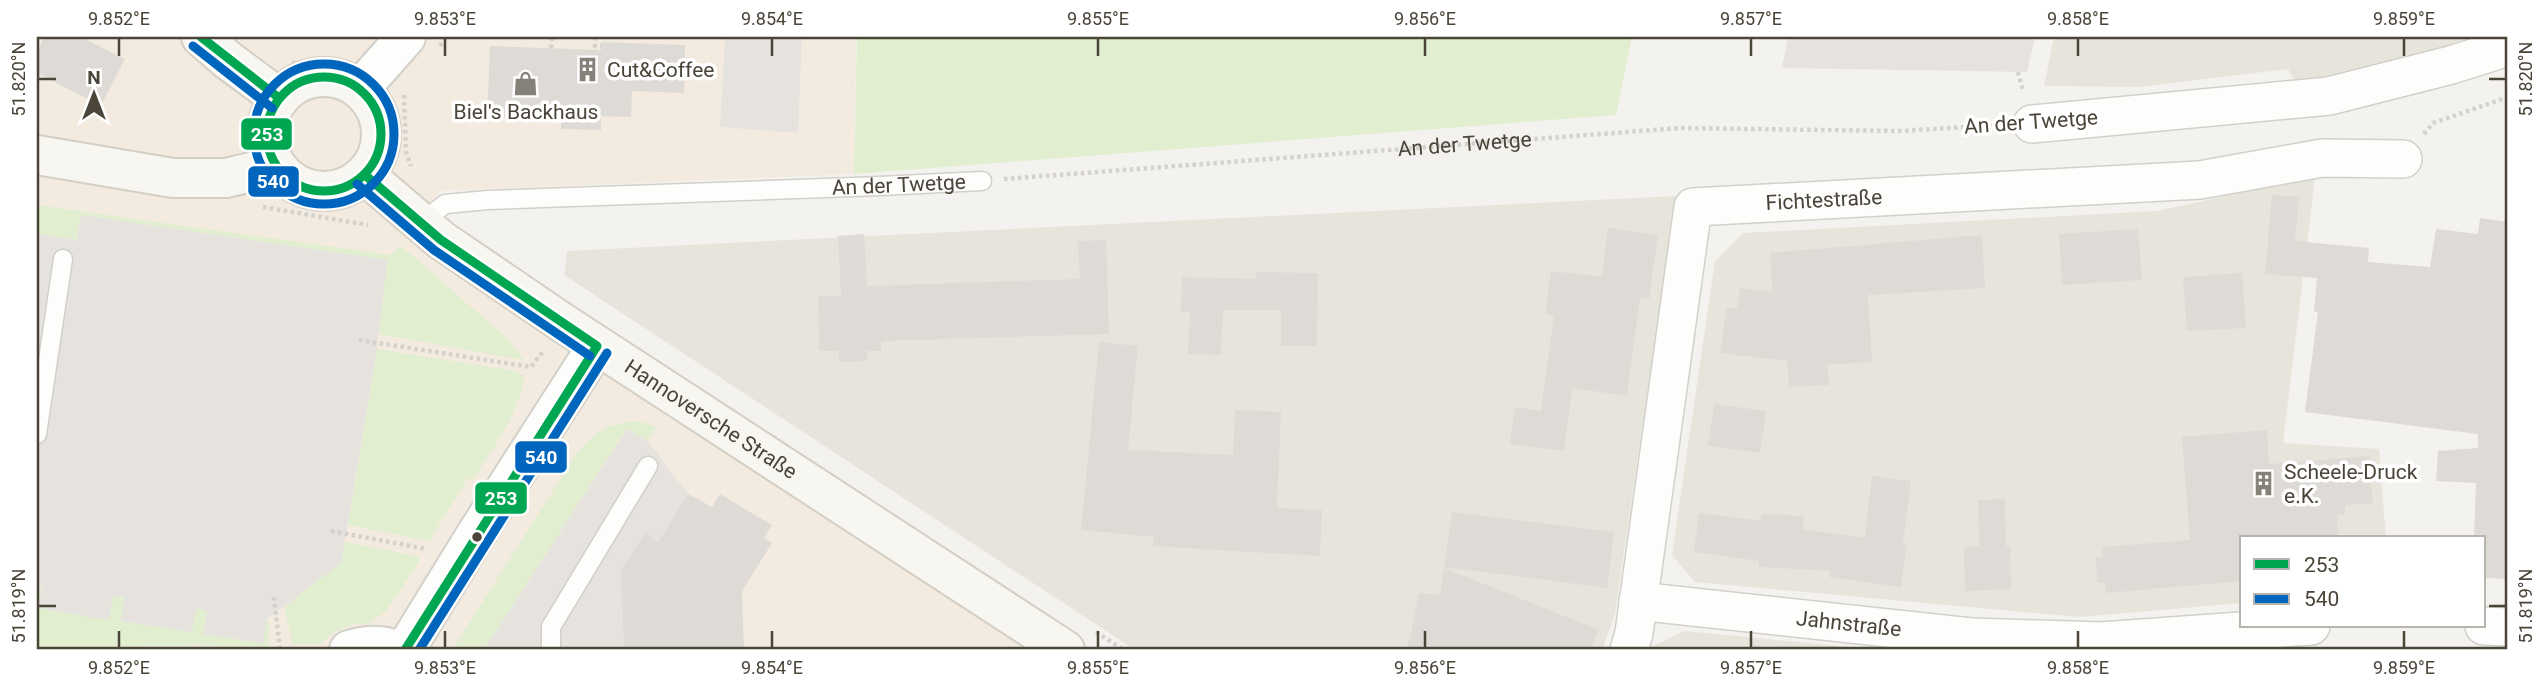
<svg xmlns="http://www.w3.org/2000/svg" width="2545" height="687" font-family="Roboto,sans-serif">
	<rect width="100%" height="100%" fill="#f4f2ee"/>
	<path fill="#e7e4dc" d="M2054 37H2500L2298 87 2288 69 2139 87 2044 86Z
		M2315 177 2283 443 2379 449 2386 538H2242V603L2079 617 1695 582 1672 555 1715 261 1743 233 2157 211Z
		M1676 196 1615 614 1602 650H1135L564 275 567 251Z
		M1684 631 1883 650H1652L1653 646Z"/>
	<path fill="#f3ebdf" d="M37 37H856L854 174 441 191 405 237 1026 650H37Z"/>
	<path fill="#e1eecf" d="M857 37H1632L1616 115 854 174Z
		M37 205 391 255 400 245 508 339 524 360 379 334 387 260 81 215 77 240 37 234Z
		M377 349 514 371 524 376C519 415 493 447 473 480L468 478 429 541 348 525Z
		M639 421 656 427 648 441 626 429 484 650H452L577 453C598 429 607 424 639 421Z
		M345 542 418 556 419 562 386 611 370 623 353 624 336 631 321 643 293 645 284 607 341 563Z
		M42 585 50 611 109 619 113 596 125 597 122 621 192 632 196 608 207 611 204 634 262 643 267 620 269 623 268 650 200 645 38 649 37 588Z"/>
	<path fill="#e6e3df" d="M725 37H802L798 133 720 127Z
		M1788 37H2035L2027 72 1782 68Z
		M81 215 387 260 378 342 341 563 267 619 263 643 203 634 207 611 196 609 192 632 121 621 124 597 113 596 109 620 38 608 42 586 37 588V234L77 240Z
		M627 429 648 441 688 494 658 542 645 533 622 569 624 650H484Z"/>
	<path fill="#dedbd6" d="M44 37H81L125 59 101 106 37 73V52Z
		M601 42 685 45 684 93 632 91 631 117 601 116V130L561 129V121L487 117 490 46 601 50Z
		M2272 195 2299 197 2295 241 2369 248 2368 262 2430 267 2436 229 2478 234 2480 218 2508 222V579L2484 578V538H2474L2476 483 2436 481 2438 451 2478 448V434L2305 412 2318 312H2314L2317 278 2265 274Z
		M1608 228 1658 235 1649 299 1640 297 1627 396 1572 388 1564 451 1510 444 1515 407 1541 411 1554 315 1545 314 1551 271 1602 277Z
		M2138 229 2142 280 2062 285 2059 234Z
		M864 234 867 286 1080 279 1078 241 1106 240 1109 334 881 341V351H867V361L839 362V351H819L818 296H841L838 236Z
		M1982 235 1985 288 1868 295 1872 362 1827 365 1829 385 1789 387 1787 361 1720 353 1727 307 1737 309 1740 288 1772 292 1770 253Z
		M1256 272 1318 273 1317 346H1281V310H1223L1221 355 1188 354 1190 312H1181L1182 277 1256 279Z
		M2242 273 2246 328 2187 331 2183 277Z
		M1099 342 1138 346 1128 450 1233 455 1235 410 1281 412 1277 508 1322 510 1320 556 1153 546 1154 537 1081 530Z
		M1714 404 1766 411 1760 453 1708 446Z
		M2267 430 2269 464 2369 456 2373 503 2345 505V515H2337L2338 538H2242V581L2106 593 2105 582 2097 583 2096 557H2103L2102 547 2190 540 2182 437Z
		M1872 476 1911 481 1903 543H1907L1901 587 1829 577 1830 571 1759 567V561L1694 552 1699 513 1761 521 1762 514 1804 516 1803 529 1865 538Z
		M688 494 712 507 720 494 772 525 764 538 772 543 742 591 744 650H624L621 570 645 533 658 542Z
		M2005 499 2006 546H2010L2011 589 1965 591 1964 547 1979 546 1978 500Z
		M1452 512 1614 532 1607 588 1444 567Z
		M1444 568 1599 630 1590 650H1407L1419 593 1440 595Z"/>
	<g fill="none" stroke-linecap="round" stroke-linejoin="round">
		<defs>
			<g id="service">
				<path id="s2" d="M421 223 445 204 488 200 880 186 982 181"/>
				<path d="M37 434 63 259"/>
				<path d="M551 650V627L648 466"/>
			</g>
			<g id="minor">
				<path d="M2032 124 2329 96 2451 65 2508 47"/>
				<path id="s3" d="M1638 601 1971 637 2101 641 2311 626"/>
				<path d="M2484 626 2508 627"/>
				<path id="s4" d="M1629 650 1634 633 1693 207 2200 180 2322 158 2403 159"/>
			</g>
			<path id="tertiary" d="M360 89 406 37
				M349 650C365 645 380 643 395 650
				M405 650 475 536 597 346"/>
			<g id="secondary">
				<path d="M201 37 229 61 279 98"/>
				<circle cx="324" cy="134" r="57"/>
				<path d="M37 155 173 178H226L276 166"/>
				<path id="s5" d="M365 175 441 240 563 323 1065 650"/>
			</g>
		</defs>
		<use href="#service" stroke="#d2d0cb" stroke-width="21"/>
		<use href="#minor" stroke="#d2d0cb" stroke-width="40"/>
		<use href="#tertiary" stroke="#d2d0cb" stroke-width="42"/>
		<use href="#secondary" stroke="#d3cfc5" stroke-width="42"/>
		<g stroke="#d3d2cc" stroke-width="4.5" stroke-dasharray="3.5 3.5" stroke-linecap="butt">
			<path d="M595 37V46H601"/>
			<path d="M440 46 446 37"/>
			<path d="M551 48 552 37"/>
			<path d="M292 63 340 60"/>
			<path d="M2018 72 2023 91"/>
			<path d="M404 95 406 152 411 166"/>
			<path d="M2424 134 2433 123 2508 97"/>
			<path id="s1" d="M1004 179 1680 128 1899 131 2001 125"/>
			<path d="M263 207 368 225"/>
			<path d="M359 340 531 367 544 350"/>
			<path d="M331 531 427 549"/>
			<path d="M274 597 280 649"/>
			<path d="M1096 632 1124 650"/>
		</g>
		<use href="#service" stroke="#fdfdfc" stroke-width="18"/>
		<use href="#minor" stroke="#fdfdfc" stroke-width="37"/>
		<use href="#tertiary" stroke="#fdfdfc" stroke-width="38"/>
		<use href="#secondary" stroke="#f7f6f1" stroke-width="38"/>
		<defs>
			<path id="bus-1" d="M201 37 279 98
				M267 134a57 57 0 1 1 114 0a57 57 0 1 1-114 0Z
				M365 175 441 240 597 346
				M405 650 597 346"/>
			<path id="bus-2" d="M193 46 272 108
				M254 134a70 70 0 1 1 140 0a70 70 0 1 1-140 0Z
				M357 184 434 250 590 356
				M419 650 607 353"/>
		</defs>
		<use href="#bus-1" stroke="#fff" stroke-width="14"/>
		<use href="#bus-2" stroke="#fff" stroke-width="14"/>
		<use href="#bus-1" stroke="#00a651" stroke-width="9"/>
		<use href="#bus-2" stroke="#0065bd" stroke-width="9"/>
	</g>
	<path fill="none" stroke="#4b4439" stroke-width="2.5" d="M119 38V56M445 38V56M772 38V56M1098 38V56M1425 38V56M1751 38V56M2078 38V56M2404 38V56M38 79H56M2489 79H2506M38 606H56M2489 606H2506M119 631V648M445 631V648M772 631V648M1098 631V648M1425 631V648M1751 631V648M2078 631V648M2404 631V648"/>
	<defs>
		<symbol id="building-bare" viewBox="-9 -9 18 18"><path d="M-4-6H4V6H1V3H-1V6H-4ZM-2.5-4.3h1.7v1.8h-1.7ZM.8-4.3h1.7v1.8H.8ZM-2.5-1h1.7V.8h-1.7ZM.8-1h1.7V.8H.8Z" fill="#868178" stroke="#fff" stroke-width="2.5" paint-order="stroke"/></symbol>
		<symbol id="shop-bare" viewBox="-9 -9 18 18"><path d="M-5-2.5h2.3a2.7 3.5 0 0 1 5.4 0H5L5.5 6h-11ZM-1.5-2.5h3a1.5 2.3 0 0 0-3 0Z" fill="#868178" stroke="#fff" stroke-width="2.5" paint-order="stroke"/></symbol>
	</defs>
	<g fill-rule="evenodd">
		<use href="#building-bare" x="570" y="52" width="35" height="35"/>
		<use href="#shop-bare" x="508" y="66" width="35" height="35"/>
		<use href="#building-bare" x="2246" y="466" width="35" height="35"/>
	</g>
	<circle fill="#4b4439" stroke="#fff" stroke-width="2.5" cx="477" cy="537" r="6"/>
	<g text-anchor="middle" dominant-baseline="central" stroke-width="7" stroke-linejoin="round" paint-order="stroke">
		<g font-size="21" fill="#4b4439" stroke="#fff" text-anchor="start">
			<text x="607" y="70">Cut&amp;Coffee</text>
			<text x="526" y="112" text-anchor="middle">Biel's Backhaus</text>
			<text x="2284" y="472">Scheele-Druck<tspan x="2284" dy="24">e.K.</tspan></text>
		</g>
		<g font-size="21" fill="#4b4439" stroke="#fff">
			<text transform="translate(2031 122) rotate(-4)">An der Twetge</text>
			<text stroke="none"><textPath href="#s1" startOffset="462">An der Twetge</textPath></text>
			<text stroke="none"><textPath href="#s2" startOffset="485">An der Twetge</textPath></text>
			<text stroke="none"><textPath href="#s4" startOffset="579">Fichtestraße</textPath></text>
			<text stroke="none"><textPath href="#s5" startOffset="424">Hannoversche Straße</textPath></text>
			<text stroke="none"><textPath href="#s3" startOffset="212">Jahnstraße</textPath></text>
		</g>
	</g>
	<g stroke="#fff" stroke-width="2.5">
		<rect x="240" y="117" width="53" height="34" rx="7" fill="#00a651"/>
		<rect x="247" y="165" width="53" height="33" rx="7" fill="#0065bd"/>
		<rect x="514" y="440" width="54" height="34" rx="7" fill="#0065bd"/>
		<rect x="474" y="481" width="54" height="34" rx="7" fill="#00a651"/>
	</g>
	<g font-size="19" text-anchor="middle" font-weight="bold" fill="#fff">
		<text x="267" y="141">253</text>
		<text x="273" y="188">540</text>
		<text x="541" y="464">540</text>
		<text x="501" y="505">253</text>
	</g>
	<rect width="2545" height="687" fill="none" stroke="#ffffff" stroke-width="77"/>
	<rect x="2240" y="536" width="245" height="91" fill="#ffffff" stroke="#b7b4b0" stroke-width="2"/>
	<rect x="2254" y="559" width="35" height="10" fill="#00a651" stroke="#b7b4b0" stroke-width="2"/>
	<text x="2304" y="572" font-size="21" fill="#4b4439">253</text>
	<rect x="2254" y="594" width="35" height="10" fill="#0065bd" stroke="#b7b4b0" stroke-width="2"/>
	<text x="2304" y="606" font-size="21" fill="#4b4439">540</text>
	<g transform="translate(94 94)" stroke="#ffffff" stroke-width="5" paint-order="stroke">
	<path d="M0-5L12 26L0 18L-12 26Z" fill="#4b4439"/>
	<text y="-10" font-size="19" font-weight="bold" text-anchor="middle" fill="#4b4439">N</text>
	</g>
	<rect x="38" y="38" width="2468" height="610" fill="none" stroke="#4b4439" stroke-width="2.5"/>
	<g font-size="18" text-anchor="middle" fill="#4b4439">
		<text x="119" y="25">9.852°E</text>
		<text x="445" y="25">9.853°E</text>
		<text x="772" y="25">9.854°E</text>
		<text x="1098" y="25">9.855°E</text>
		<text x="1425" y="25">9.856°E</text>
		<text x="1751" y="25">9.857°E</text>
		<text x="2078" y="25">9.858°E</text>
		<text x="2404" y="25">9.859°E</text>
		<text transform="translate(19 79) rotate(-90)" y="6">51.820°N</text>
		<text transform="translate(2526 79) rotate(-90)" y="6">51.820°N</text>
		<text transform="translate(19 606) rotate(-90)" y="6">51.819°N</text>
		<text transform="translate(2526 606) rotate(-90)" y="6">51.819°N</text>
		<text x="119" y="674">9.852°E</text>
		<text x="445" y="674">9.853°E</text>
		<text x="772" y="674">9.854°E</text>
		<text x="1098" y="674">9.855°E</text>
		<text x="1425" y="674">9.856°E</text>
		<text x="1751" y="674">9.857°E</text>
		<text x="2078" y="674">9.858°E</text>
		<text x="2404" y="674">9.859°E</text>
	</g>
</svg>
